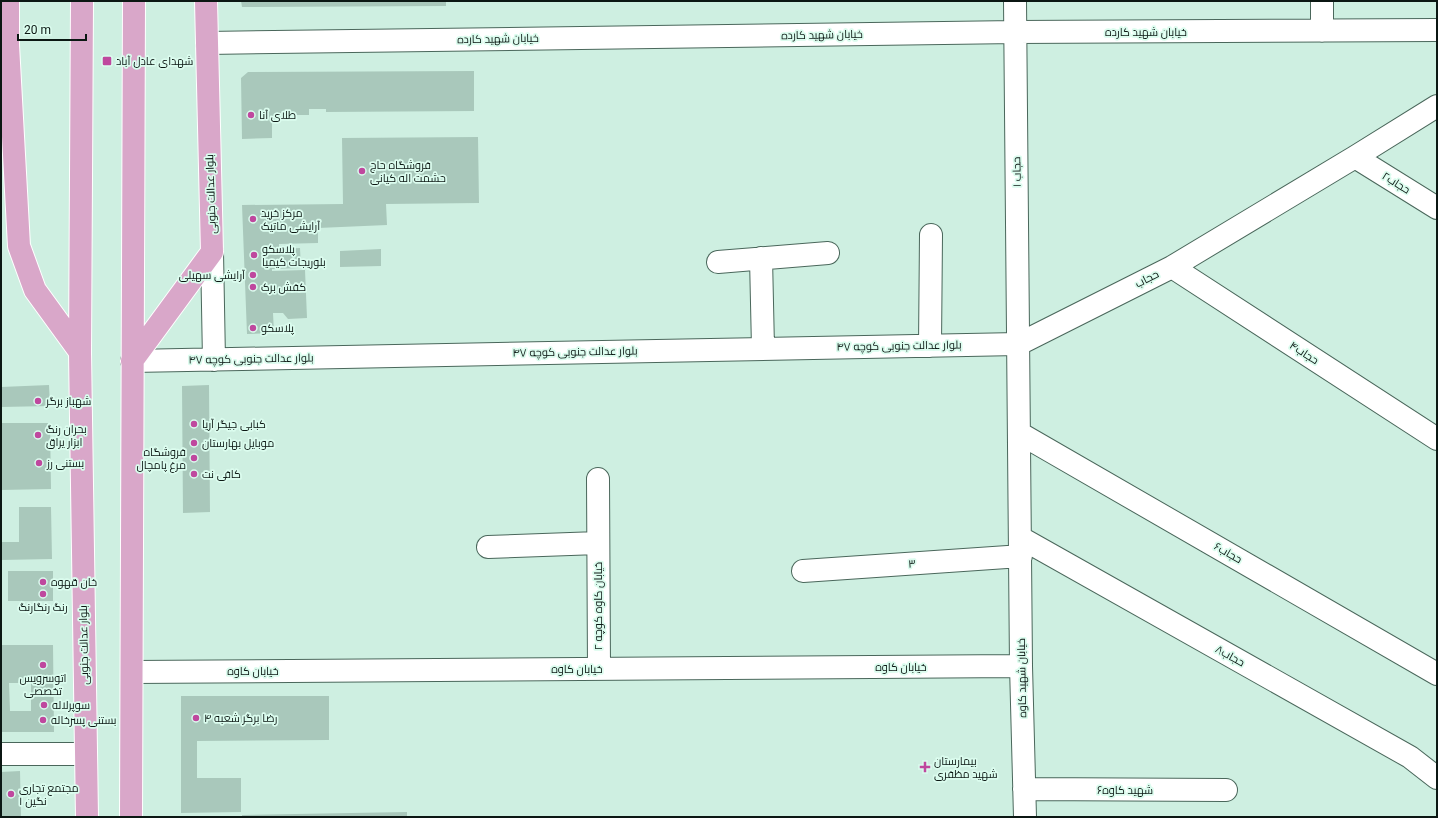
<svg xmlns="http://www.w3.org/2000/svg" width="1438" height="818" font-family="Roboto,Cairo,sans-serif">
	<rect width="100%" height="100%" fill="#ceefe1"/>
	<path fill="#a9c8bb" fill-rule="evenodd" d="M241 1H446V6L242 7Z
		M474 71V111L326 112V109H309V115H289V119L272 120V138L242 139 241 78 248 72Z
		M478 137 479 203 386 204 387 225 318 228V243L279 244V249L300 248 301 268 272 269V271L305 270 307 318 288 319 283 313H273L274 333 247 334 242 205 343 204 342 138Z
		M381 249V266L340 267V251Z
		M49 385 50 406 1 407V387Z
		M209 385 210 512 183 513 182 386Z
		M1 423H50L51 489 1 490Z
		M19 507H51L52 559 1 560V542H19Z
		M8 571H53V601H8Z
		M1 645H53L54 732H1ZM9 683H31V711H10Z
		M181 696H329V740L197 741V778H241V812L181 813Z
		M20 771 21 817H1V772Z
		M407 812V817H242V815Z"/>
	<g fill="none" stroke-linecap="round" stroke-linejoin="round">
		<defs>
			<path id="minor" d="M1015 1 1021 666 1025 817
				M1322 31V1
				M207 43 1016 32 1437 30
				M1355 157 1437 208
				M212 252 214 360
				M761 258 763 348
				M718 262 828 253
				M1172 267 1437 439
				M930 346 931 235
				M132 361 1019 344 1172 267 1355 157 1437 106
				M1019 433 1437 674
				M598 479 599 669
				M1021 538 1410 757 1437 778
				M488 547 598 543
				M803 571 1021 556
				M132 672 1021 666
				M1 754H86
				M1024 789 1226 790"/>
			<path id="major" d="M8 1V45L19 246 35 290 80 352
				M82 1 80 352 87 817
				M132 361 212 252 206 1
				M131 817 134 1"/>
		</defs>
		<use href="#minor" stroke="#4a675b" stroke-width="24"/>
		<use href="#major" stroke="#fff" stroke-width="24"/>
		<use href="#minor" stroke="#fff" stroke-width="22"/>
		<use href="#major" stroke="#d9a7c9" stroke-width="22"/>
	</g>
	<g fill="#bf489e" stroke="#dbfcee" stroke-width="1.5">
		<rect x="102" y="56" width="10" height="10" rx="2"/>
		<circle cx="251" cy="115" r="4"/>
		<circle cx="362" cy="171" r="4"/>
		<circle cx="253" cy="219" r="4"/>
		<circle cx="254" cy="255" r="4"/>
		<circle cx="253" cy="275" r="4"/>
		<circle cx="253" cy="287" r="4"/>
		<circle cx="253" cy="328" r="4"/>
		<circle cx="38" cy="401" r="4"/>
		<circle cx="194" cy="424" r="4"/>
		<circle cx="38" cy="435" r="4"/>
		<circle cx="194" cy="443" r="4"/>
		<circle cx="194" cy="458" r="4"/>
		<circle cx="39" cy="463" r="4"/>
		<circle cx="194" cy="474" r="4"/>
		<circle cx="43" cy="582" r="4"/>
		<circle cx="43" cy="594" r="4"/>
		<circle cx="43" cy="665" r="4"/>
		<circle cx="44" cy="705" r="4"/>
		<circle cx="196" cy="718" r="4"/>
		<circle cx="43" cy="720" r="4"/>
		<path d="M923 761h4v4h4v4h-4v4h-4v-4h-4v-4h4z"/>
		<circle cx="11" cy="794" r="4"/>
	</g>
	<g text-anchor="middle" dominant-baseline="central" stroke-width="3.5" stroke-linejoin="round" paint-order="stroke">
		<g font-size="11" fill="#0b1713" stroke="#dbfcee">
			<text x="1146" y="32">خیابان شهید کارده</text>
			<text transform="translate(822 35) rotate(-1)">خیابان شهید کارده</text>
			<text transform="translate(498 39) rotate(-1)">خیابان شهید کارده</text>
			<text transform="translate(1017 172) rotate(-91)">حجاب ۱</text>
			<text transform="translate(1396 183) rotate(32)">حجاب۲</text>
			<text transform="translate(211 194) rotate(-92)">بلوار عدالت جنوبی</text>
			<text transform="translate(1147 279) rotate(-27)">حجاب</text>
			<text transform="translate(899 346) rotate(-1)">بلوار عدالت جنوبی کوچه ۴۷</text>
			<text transform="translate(575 352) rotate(-1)">بلوار عدالت جنوبی کوچه ۴۷</text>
			<text transform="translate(1304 353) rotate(33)">حجاب۴</text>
			<text transform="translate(251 359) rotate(-1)">بلوار عدالت جنوبی کوچه ۴۷</text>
			<text transform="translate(1228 553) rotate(30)">حجاب۶</text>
			<text transform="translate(912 564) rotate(-4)">۳</text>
			<text transform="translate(598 606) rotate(-90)">خیابان کاوه کوچه ۲</text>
			<text transform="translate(84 645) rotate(-91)">بلوار عدالت جنوبی</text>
			<text transform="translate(1230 656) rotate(29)">حجاب۸</text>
			<text x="901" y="667">خیابان کاوه</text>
			<text x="577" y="669">خیابان کاوه</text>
			<text x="253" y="671">خیابان کاوه</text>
			<text transform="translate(1022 678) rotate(-91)">خیابان شهید کاوه</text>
			<text x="1125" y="790">شهید کاوه۶</text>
		</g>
		<g font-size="11" fill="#0b1713" stroke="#dbfcee" text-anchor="start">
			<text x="116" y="61">شهدای عادل آباد</text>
			<text x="259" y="115">طلای آنا</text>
			<text x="370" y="165">فروشگاه حاج<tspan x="370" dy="13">حشمت اله کیانی</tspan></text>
			<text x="261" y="213">مرکز خرید<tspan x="261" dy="13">آرایشی ماتیک</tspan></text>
			<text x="262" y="249">پلاسکو<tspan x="262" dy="13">بلوریجات کیمیا</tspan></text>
			<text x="245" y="275" text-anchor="end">آرایشی سهیلی</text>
			<text x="261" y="287">کفش برک</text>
			<text x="261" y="328">پلاسکو</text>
			<text x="46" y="401">شهباز برگر</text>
			<text x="202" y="424">کبابی جیگر آریا</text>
			<text x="46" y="429">بحران رنگ<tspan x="46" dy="13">ابزار یراق</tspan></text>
			<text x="202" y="443">موبایل بهارستان</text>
			<text x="186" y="452" text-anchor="end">فروشگاه<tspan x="186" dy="13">مرغ پامچال</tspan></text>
			<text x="47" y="463">بستنی رز</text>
			<text x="202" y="474">کافی نت</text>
			<text x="51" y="582">خان قهوه</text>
			<text x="43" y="607" text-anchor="middle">رنگ رنگارنگ</text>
			<text x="43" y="678" text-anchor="middle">اتوسرویس<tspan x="43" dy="13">تخصصی</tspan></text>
			<text x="52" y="705">سوپرلاله</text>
			<text x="204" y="718">رضا برگر شعبه ۴</text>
			<text x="51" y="720">بستنی پسرخاله</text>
			<text x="934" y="761">بیمارستان<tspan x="934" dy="13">شهید مظفری</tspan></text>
			<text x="19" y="788">مجتمع تجاری<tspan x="19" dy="13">نگین ۱</tspan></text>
		</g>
	</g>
	<rect width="1438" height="818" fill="none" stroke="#0b1713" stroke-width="4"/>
	<path d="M18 34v6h68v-6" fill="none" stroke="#0b1713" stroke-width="2"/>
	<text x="24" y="34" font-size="12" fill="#0b1713" stroke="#dbfcee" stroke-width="3" paint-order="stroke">20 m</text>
</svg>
